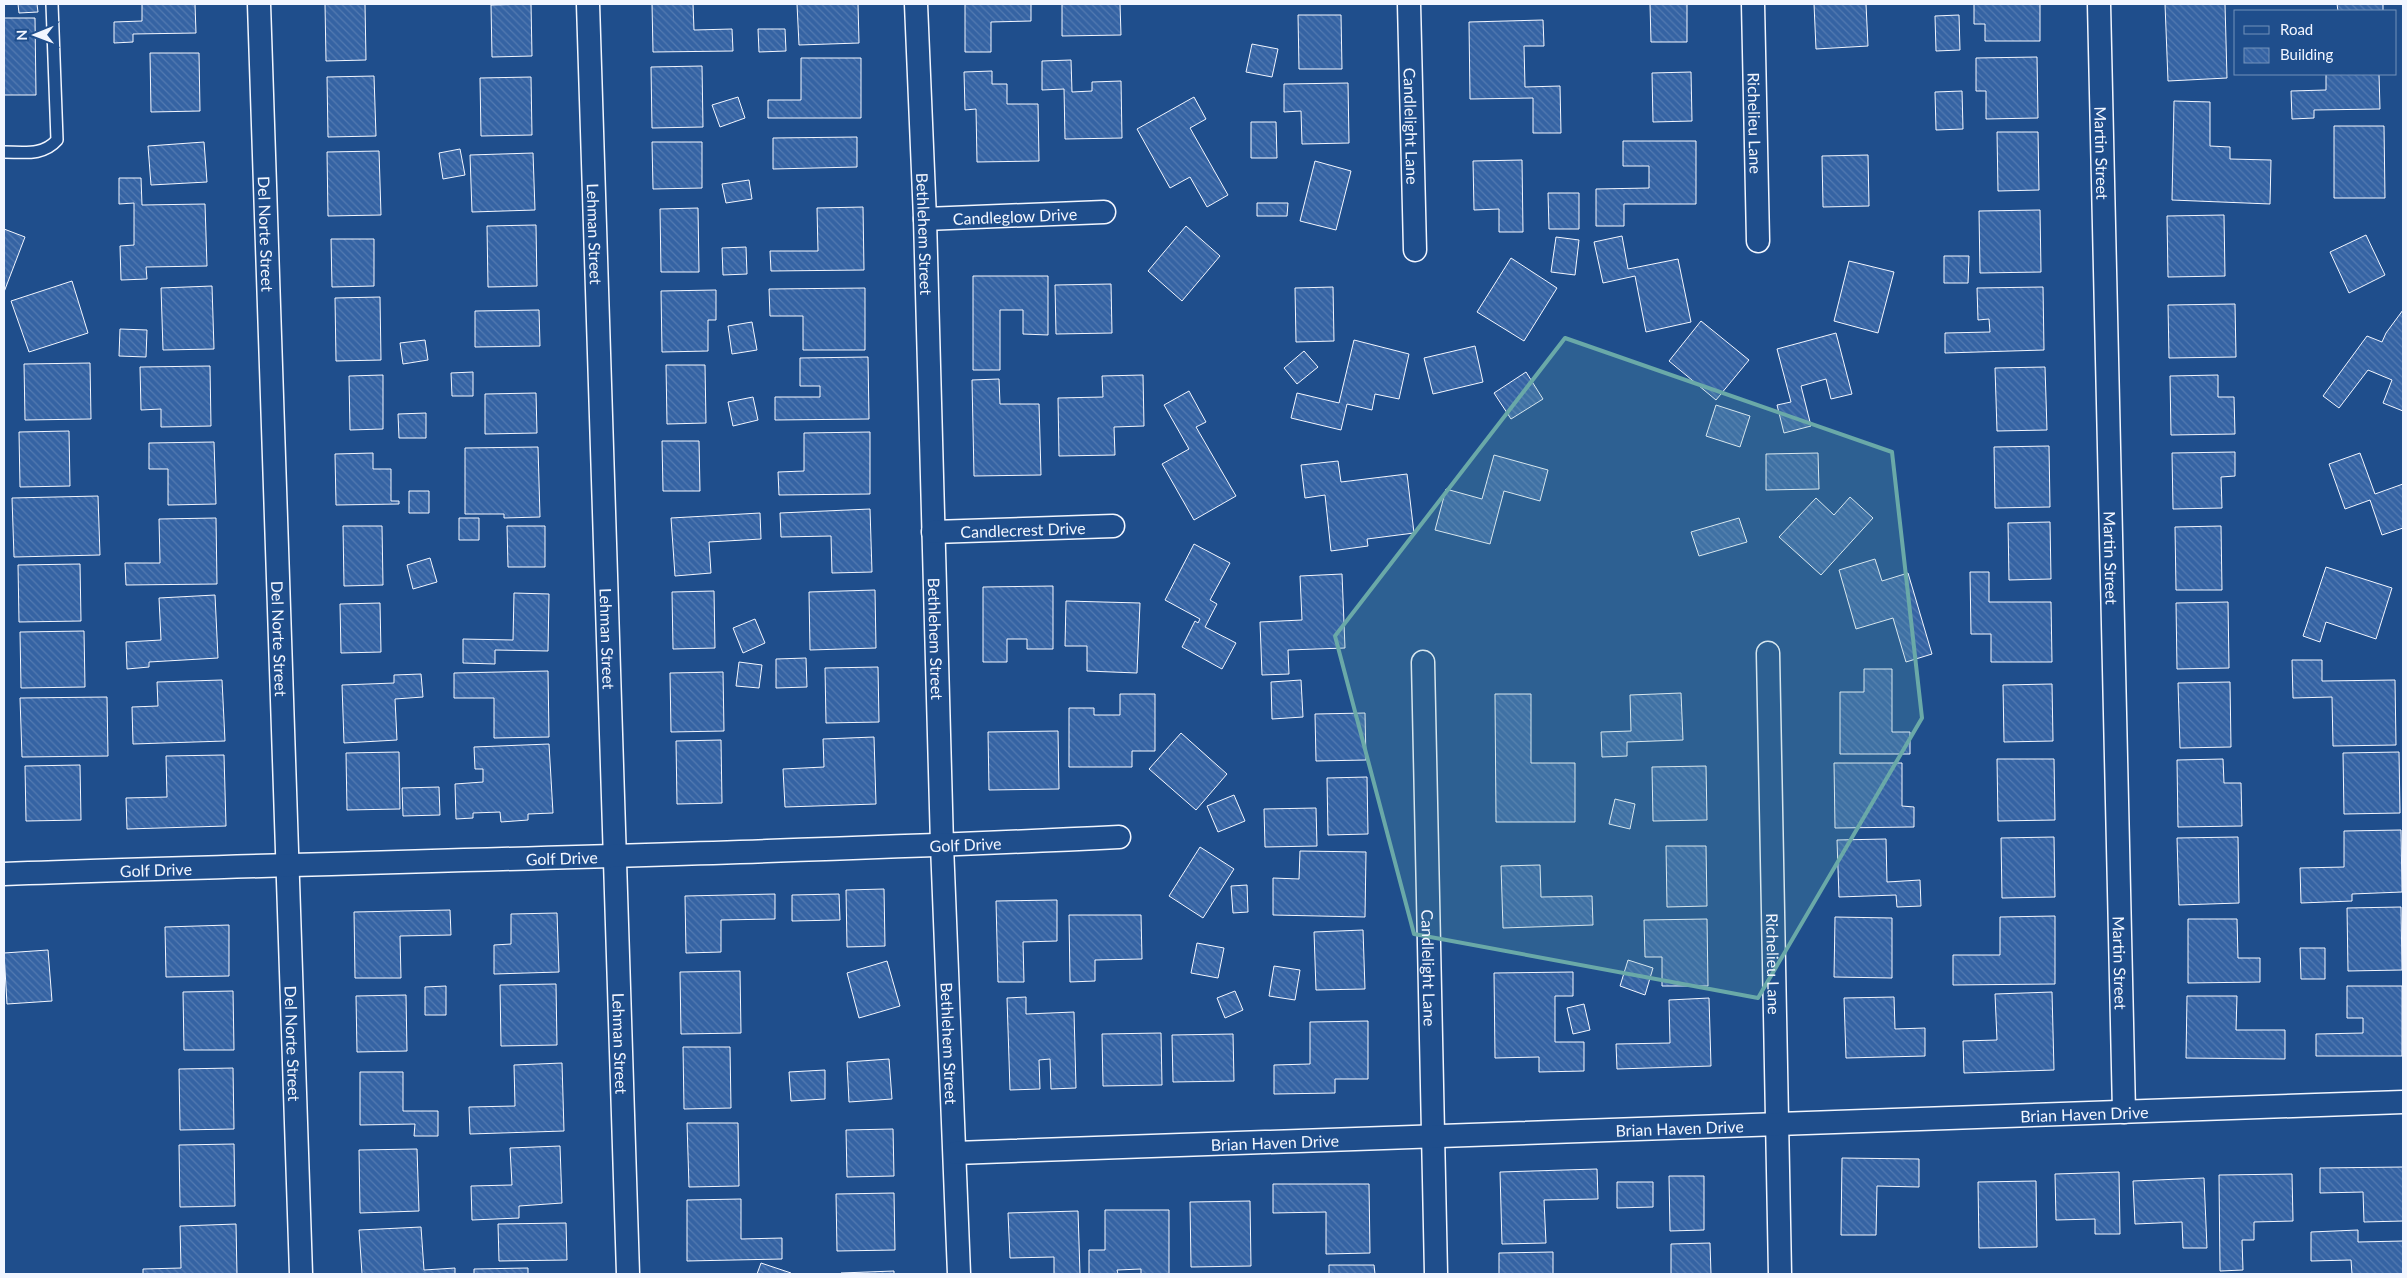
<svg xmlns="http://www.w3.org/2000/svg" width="2407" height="1278" font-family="Lato,sans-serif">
	<defs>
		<pattern id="building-back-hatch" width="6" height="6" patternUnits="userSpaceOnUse" patternTransform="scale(1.25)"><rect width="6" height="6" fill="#3563a3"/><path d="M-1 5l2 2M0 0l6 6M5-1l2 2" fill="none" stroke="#537ab1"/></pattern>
	</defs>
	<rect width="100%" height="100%" fill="#1f4e8c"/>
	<path fill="url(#building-back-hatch)" stroke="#f2f6ff" d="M18 4H37L38 12 19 13Z
		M142 4H195L196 33 133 34V42L114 43V22L142 21Z
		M325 4H365L366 60 326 61Z
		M531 4 532 56 492 57 491 5Z
		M652 4H693L694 30 732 29 733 51 653 52Z
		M797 4H858L859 43 799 45Z
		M965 4H1031V21L991 22V52H965Z
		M1062 4H1120L1121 35 1062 36Z
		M1650 4H1687V42H1651Z
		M1814 4H1866L1868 46 1816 49Z
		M1974 4H2040V41H1985V24H1974Z
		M2165 4H2225L2227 78 2168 81Z
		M2337 4H2383V11H2338Z
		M1298 15H1341L1342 69H1299Z
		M1959 15 1960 50 1936 51 1935 16Z
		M4 18H35L36 95H4Z
		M1543 20 1544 46H1524L1525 87 1560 86 1561 133H1533V98L1470 99 1469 22Z
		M758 29H785L786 51 759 52Z
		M1252 44 1278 49 1272 77 1246 72Z
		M150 53H199L200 111 151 112Z
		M2037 57 2038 118 1986 119V91H1976V58Z
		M801 58H861V118H768V100H801Z
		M1071 60 1072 92 1092 91V82L1121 81 1122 138 1065 139 1064 89 1042 90V61Z
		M702 66 703 127 652 128 651 67Z
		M992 71V84H1007V104H1038L1039 161 977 162 976 109 965 110 964 72Z
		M1691 72 1692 121 1653 122 1652 73Z
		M2326 74H2379L2380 109 2314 110V118L2292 119 2291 91 2326 90Z
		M374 76 376 136 328 137 327 77Z
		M531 77 532 135 481 136 480 78Z
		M1348 83 1349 143 1302 144 1301 111 1284 112V84Z
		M1962 91 1963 129 1936 130 1935 92Z
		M738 97 745 118 720 127 712 105Z
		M1194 97 1206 119 1190 128 1228 195 1207 207 1190 177 1170 188 1137 129Z
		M2174 101 2210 102V146L2230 147V159L2271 160 2270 204 2172 200Z
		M1251 122H1276L1277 158H1251Z
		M2334 126H2384L2385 198H2334Z
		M1997 132H2038L2039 190 1998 191Z
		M857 137V167L773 169V138Z
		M1623 141H1696V204H1624V226H1596V189L1649 188V166H1623Z
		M204 142 207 182 151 185 148 146Z
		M652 142H702V188L653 189Z
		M460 149 465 175 443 179 439 153Z
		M379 151 381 215 328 216 327 152Z
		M533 153 535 210 472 212 470 155Z
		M1868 155 1869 206 1823 207 1822 156Z
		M1522 160 1523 232H1499V209L1474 210 1473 161Z
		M1315 161 1351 171 1336 230 1300 221Z
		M119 178H141L142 205 205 204 207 266 146 267 147 279 121 280 120 246 134 245V203L119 204Z
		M749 180 752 199 726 203 722 184Z
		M1548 193H1579V229H1549Z
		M1257 203H1288L1287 216H1257Z
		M863 207 864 270 771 271 770 251H818L817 208Z
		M698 208 699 272H661L660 209Z
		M2040 210 2041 272 1980 273 1979 211Z
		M2224 215 2225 276 2168 277 2167 216Z
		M536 225 537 286 488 287 487 226Z
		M1186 226 1220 256 1182 301 1148 271Z
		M4 229 25 237 4 292Z
		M2366 235 2385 275 2349 293 2330 252Z
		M1622 236 1628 269 1678 259 1691 322 1646 332 1635 276 1603 283 1594 242Z
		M1556 237 1579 240 1575 275 1551 272Z
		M331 239H374V286L332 287Z
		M746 247 747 274 723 275 722 248Z
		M1944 256H1969L1968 283H1944Z
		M1511 258 1557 288 1524 341 1477 312Z
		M1849 261 1894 272 1878 333 1834 321Z
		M973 276H1048V335L1023 334V310H1000V370H973Z
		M72 281 88 333 29 352 11 301Z
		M1111 284 1112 333 1056 334 1055 285Z
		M212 286 214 349 163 350 161 288Z
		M1333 287 1334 341 1296 342 1295 288Z
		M2043 287 2044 350 1945 353V333L1990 332 1989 319 1978 320 1977 288Z
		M865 288V350H803V316H770L769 289Z
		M716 290V320H708V351L662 352 661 291Z
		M380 297 381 360 336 361 335 298Z
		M2235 304 2236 357 2169 358 2168 305Z
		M539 310 540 346 475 347V311Z
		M2403 310V411L2383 403 2392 380 2368 370 2339 408 2323 396 2367 336 2382 342 2386 333Z
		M1701 321 1749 360 1716 400 1669 361Z
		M752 322 757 350 732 354 728 326Z
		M120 329 147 330 146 357 119 356Z
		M1836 333 1852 394 1831 399 1826 379 1801 386 1811 426 1784 433 1777 405 1791 402 1777 349Z
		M425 340 428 360 403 364 400 343Z
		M1354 340 1409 354 1399 399 1375 394 1372 410 1347 404 1341 430 1291 418 1297 393 1339 403Z
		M1475 346 1483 382 1433 394 1424 358Z
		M1304 351 1318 367 1297 384 1284 368Z
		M868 357 869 419 775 420V397H820V386H800V358Z
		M90 363 91 419 25 420 24 364Z
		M666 365H705L706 423 667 424Z
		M210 366 211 426 161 427V409L141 410 140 367Z
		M2045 367 2047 430 1997 431 1995 368Z
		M473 372V396H452L451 373Z
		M1526 372 1543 399 1511 419 1494 393Z
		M383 375V429L350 430 349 376Z
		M1143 375 1144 426 1114 427 1115 455 1059 456 1058 398 1103 397 1102 376Z
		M2218 375V397H2234L2235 434 2171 435 2170 376Z
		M999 379 1000 404H1039L1041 475 974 476 972 380Z
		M1189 391 1206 422 1196 427 1236 496 1194 520 1162 464 1189 449 1164 405Z
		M536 393 537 433 485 434V394Z
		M753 397 758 420 733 426 728 402Z
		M1716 405 1750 416 1740 447 1706 436Z
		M426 413V438H399L398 414Z
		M69 431 70 486 20 487 19 432Z
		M870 432V494L779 495 778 472 804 471V433Z
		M662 441H699L700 491H663Z
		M214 442 216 504 168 505V469H149V443Z
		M2049 446 2050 507 1995 508 1994 447Z
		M538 447 540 517 504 518V514H465V448Z
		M2235 452V476L2221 477 2222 508 2173 509 2172 453Z
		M373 453V469H391V501H399V504L336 505 335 454Z
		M1818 453 1819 489 1766 490V454Z
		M2360 453 2375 494 2403 484V528L2382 535 2370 500 2345 509 2329 464Z
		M1494 455 1548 470 1540 501 1504 491 1490 544 1435 530 1446 489 1482 499Z
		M1338 461 1341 482 1407 474 1414 533 1367 539 1368 546 1331 551 1325 495 1305 498 1301 465Z
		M409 491H429V513H409Z
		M98 496 100 555 14 557 12 498Z
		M1850 497 1873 518 1821 575 1779 537 1816 498 1834 515Z
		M870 509 872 572 832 573 831 536 781 537 780 513Z
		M760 513 761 539 709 542 711 573 675 576 671 518Z
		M216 518 217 584 126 585 125 563H160L159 519Z
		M459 518H479V540H459Z
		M1739 518 1747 542 1699 556 1691 532Z
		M2050 522 2051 579 2009 580 2008 523Z
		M343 526H382L383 585 344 586Z
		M507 526H545V567H508Z
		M2221 526 2222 590H2176L2175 527Z
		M1194 544 1230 563 1210 600 1217 604 1205 627 1236 643 1222 669 1182 647 1195 621 1198 623 1200 619 1165 600Z
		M430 558 437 582 413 589 407 565Z
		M1875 559 1882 581 1908 573 1932 654 1906 662 1893 618 1856 629 1839 570Z
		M80 564 81 621 19 622 18 565Z
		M2326 567 2392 588 2376 639 2326 622 2320 642 2303 636Z
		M1970 572H1989V602H2051L2052 662H1991V634H1971Z
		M1342 574 1345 648 1288 650 1289 674 1262 675 1260 622 1302 620 1300 576Z
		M1053 586V649H1027V639H1007V662H983V587Z
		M875 590 876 648 810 650 809 592Z
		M714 591 715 648 673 649 672 592Z
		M514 593 549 594 548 651 495 650V664L463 663V639L513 640Z
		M215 595 218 658 149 662V667L127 669 126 642 161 640 159 598Z
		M1066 601 1140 603 1137 673 1087 671V646H1065Z
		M2228 602 2229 668 2177 669 2176 603Z
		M380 603 381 652 341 653 340 604Z
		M755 619 765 643 743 653 733 628Z
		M84 631 85 687 21 688 20 632Z
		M806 658 807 687 776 688V659Z
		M2292 660H2322V681L2395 680 2396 745 2333 746 2332 697 2293 698Z
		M739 662 762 665 759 688 736 686Z
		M878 667 879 722 826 723 825 668Z
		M1864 669H1892V732H1910V754H1840V692H1864Z
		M548 671 549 737 494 738V698H454V673Z
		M723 672 724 731 671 732 670 673Z
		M421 674 423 697 395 699 397 740 344 743 342 685 394 683V675Z
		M222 680 225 741 133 744 132 707 158 706 157 682Z
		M1301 680 1303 717 1272 719 1271 682Z
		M2230 682 2231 747 2180 748 2178 683Z
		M2052 684 2053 741 2004 742 2003 685Z
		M1681 693 1683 740 1627 742V756L1602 757 1601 732 1631 731 1630 695Z
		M1120 694H1155V751H1132V767H1069V708H1094V715H1120Z
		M1495 694H1531V763H1575V822H1496Z
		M107 697 108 756 22 757 20 698Z
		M1365 713 1366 760 1316 761 1315 714Z
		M1058 731 1059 789 989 790 988 732Z
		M1181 733 1227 774 1196 810 1149 769Z
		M874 737 876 804 785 807 783 769 824 767 823 739Z
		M721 740 722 803 677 804 676 741Z
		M549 744 553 813 528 814V820L501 822 500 812 473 813V818L456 819 455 784 483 782V769H475L474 747Z
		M399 752 400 809 347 810 346 753Z
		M2399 752 2400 813 2344 814 2343 753Z
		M224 755 226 826 127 829 126 798 167 797 166 756Z
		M1997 759H2054L2055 820 1998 821Z
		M2223 759 2224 783H2241L2242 826 2178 827 2177 760Z
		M1834 763H1902V806L1914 807V827L1835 828Z
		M80 765 81 820 26 821 25 766Z
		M1706 766 1707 820 1653 821 1652 767Z
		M1367 777 1368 834 1328 835 1327 778Z
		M439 787 440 815 403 816 402 788Z
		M1234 795 1245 821 1218 832 1207 806Z
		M1615 799 1635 804 1630 829 1609 824Z
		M1316 808 1317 846 1265 847 1264 809Z
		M2401 830 2402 892 2352 894V901L2301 903 2300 868 2344 867V831Z
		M2054 837 2055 897 2002 898 2001 838Z
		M2238 837 2239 903 2179 905 2177 838Z
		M1886 839 1887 882 1920 880 1921 906 1897 907 1896 895 1839 897 1837 840Z
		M1666 846H1706L1707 906 1667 907Z
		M1200 847 1234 869 1203 918 1169 896Z
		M1300 851 1366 852 1365 917 1273 915V878L1299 879Z
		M1540 865 1541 897 1592 896 1593 925 1503 928 1501 866Z
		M1247 885 1248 912 1233 913 1231 886Z
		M884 889 885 946 847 947 846 890Z
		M775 894V919L721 920V952L686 953 685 896Z
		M839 894 840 920 792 921V895Z
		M1057 900V941L1023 942 1024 982H998L996 901Z
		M2401 907 2402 970 2348 971 2347 908Z
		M450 910 451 935 400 936 401 978H355L354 912Z
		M557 913 559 972 494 974V945L511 944V914Z
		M1069 915H1141L1142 959 1095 960V981L1070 982Z
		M2055 916V984L1953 985V955H2000V917Z
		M1835 917 1892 918V978L1834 977Z
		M1707 919 1708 986H1662V957H1645L1644 920Z
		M2188 919H2237L2238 958H2260V982L2188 983Z
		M229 925V976L166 977 165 927Z
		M1363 930 1365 989 1316 990 1314 932Z
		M1197 943 1224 948 1218 978 1191 973Z
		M2300 948H2325V979H2301Z
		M48 950 52 1001 7 1004 4 953Z
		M1628 960 1653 968 1645 995 1620 986Z
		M887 961 900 1006 859 1018 847 973Z
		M1274 966 1300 970 1295 1000 1269 996Z
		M740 971 741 1033 681 1034 680 972Z
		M1573 972V996H1555V1042H1584V1071L1539 1072V1057L1495 1058 1494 973Z
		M556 984 557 1045 501 1046 500 985Z
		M446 986V1015H425V987Z
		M2347 986H2402V1056H2316V1034L2363 1033V1018H2347Z
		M233 991 234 1050H184L183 992Z
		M1235 991 1243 1010 1225 1018 1217 998Z
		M2052 992 2054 1070 1964 1073 1963 1041 1997 1040 1995 994Z
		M406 995 407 1051 357 1052 356 996Z
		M2187 996H2237L2236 1030H2285V1059L2186 1058Z
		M1026 997V1014L1074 1012 1076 1088 1051 1089 1050 1059 1039 1060 1040 1089 1010 1090 1007 998Z
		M1894 997 1895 1029 1925 1028V1056L1846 1058 1844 998Z
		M1709 998 1711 1066 1617 1069 1616 1044 1670 1043 1669 1000Z
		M1584 1004 1590 1030 1573 1034 1567 1008Z
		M1368 1021V1079H1335V1093L1274 1094V1065L1310 1064V1022Z
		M1161 1033 1162 1085 1103 1086 1102 1034Z
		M1233 1034 1234 1081 1173 1082 1172 1035Z
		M683 1047H730L731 1108 684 1109Z
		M889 1059 892 1099 849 1102 847 1062Z
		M562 1063 564 1131 470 1134 469 1107 515 1106 514 1065Z
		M233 1068 234 1129 180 1130 179 1069Z
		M825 1070V1099L791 1101 789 1072Z
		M360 1072H403V1111H438V1136H414L415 1124 360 1125Z
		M687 1123H738L739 1186 689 1187Z
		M893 1129 894 1176 847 1177 846 1130Z
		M234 1144 235 1206 180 1207 179 1145Z
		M560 1146 562 1203 519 1206V1218L472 1220 471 1186 512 1185 510 1148Z
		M417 1149 419 1211 360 1213 359 1150Z
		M1842 1158 1919 1159V1187L1877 1186 1876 1235H1841Z
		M2403 1167V1221L2364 1222 2363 1192 2320 1193V1168Z
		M1597 1169 1598 1199 1544 1200 1546 1243 1502 1244 1500 1172Z
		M2119 1172 2120 1234H2095V1219L2056 1220 2055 1174Z
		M2292 1174 2293 1221 2254 1222V1240H2242L2243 1270 2220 1271 2219 1175Z
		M1669 1176H1704V1230L1670 1231Z
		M2204 1178 2207 1248H2183L2182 1222 2135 1224 2133 1181Z
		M2036 1181 2037 1247 1979 1248 1978 1182Z
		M1617 1182H1653V1207L1617 1208Z
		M1273 1184H1369L1370 1253 1326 1254V1212L1273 1213Z
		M894 1193 895 1250 837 1251 836 1194Z
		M741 1199V1239L782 1238V1259L687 1261V1200Z
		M1250 1201 1251 1266 1191 1267 1190 1202Z
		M1105 1210H1169V1274H1141V1269L1117 1270 1118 1274H1089V1250H1105Z
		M1078 1211 1080 1274H1054V1257L1010 1258 1008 1213Z
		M566 1223 567 1260 499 1261 498 1224Z
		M236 1224 237 1274H143V1269L181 1268 180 1226Z
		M421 1227 424 1270 455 1268V1274H362L359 1230Z
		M2358 1230V1242L2403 1241V1274H2352L2351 1260 2311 1261V1232Z
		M1710 1243 1711 1274H1671V1244Z
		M1553 1252V1274H1499V1253Z
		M761 1263 791 1273V1274H757Z
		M1329 1265H1374L1375 1274H1329Z
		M528 1268V1274H474V1269Z
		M894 1271V1274H841V1273Z"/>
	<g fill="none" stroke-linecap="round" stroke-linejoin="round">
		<defs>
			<path id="service" d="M4 152C24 152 43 156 57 140L52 4"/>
			<g id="minor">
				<path id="s1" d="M259 4 301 1274"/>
				<path id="s2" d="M588 4 628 1274"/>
				<path id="s3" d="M916 4 925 219 942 845 959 1274"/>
				<path id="s4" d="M1409 4 1415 250"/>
				<path id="s5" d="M1753 4 1758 241"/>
				<path id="s6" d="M2099 4 2124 1112"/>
				<path id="s7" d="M925 219 1104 212"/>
				<path id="s8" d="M933 532 1113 526"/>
				<path id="s9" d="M1768 653 1780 1274"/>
				<path id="s10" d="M1423 662 1436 1274"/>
				<path id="s11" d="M4 874C375 861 747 855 1119 837"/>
				<path id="s12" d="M955 1153 2403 1102"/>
			</g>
		</defs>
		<use href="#service" stroke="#f2f6ff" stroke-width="14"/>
		<use href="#minor" stroke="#f2f6ff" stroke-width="25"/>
		<use href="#service" stroke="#1f4e8c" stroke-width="11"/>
		<use href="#minor" stroke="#1f4e8c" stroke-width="22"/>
	</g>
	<path fill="#6aa9a8" fill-opacity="0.2" stroke="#6aa9a8" stroke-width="4" stroke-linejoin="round" d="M1565 338 1892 452 1922 718 1758 998 1414 934 1335 636Z"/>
	<g text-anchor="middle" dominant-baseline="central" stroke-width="4" stroke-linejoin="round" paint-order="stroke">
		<g font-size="16" fill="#f2f6ff" stroke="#1f4e8c">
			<text stroke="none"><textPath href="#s5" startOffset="119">Richelieu Lane</textPath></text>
			<text stroke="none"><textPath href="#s4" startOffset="122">Candlelight Lane</textPath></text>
			<text stroke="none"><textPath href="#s6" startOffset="149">Martin Street</textPath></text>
			<text stroke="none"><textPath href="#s7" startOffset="90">Candleglow Drive</textPath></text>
			<text stroke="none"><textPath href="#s1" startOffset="230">Del Norte Street</textPath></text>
			<text stroke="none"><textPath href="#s2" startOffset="230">Lehman Street</textPath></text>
			<text stroke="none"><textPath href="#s3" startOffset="230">Bethlehem Street</textPath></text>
			<text stroke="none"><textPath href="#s8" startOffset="90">Candlecrest Drive</textPath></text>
			<text stroke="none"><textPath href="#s6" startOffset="554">Martin Street</textPath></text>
			<text stroke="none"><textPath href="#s1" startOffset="635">Del Norte Street</textPath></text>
			<text stroke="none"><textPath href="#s2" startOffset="635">Lehman Street</textPath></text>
			<text stroke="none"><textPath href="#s3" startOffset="635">Bethlehem Street</textPath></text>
			<text stroke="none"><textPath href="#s11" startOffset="962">Golf Drive</textPath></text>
			<text stroke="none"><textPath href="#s11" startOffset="558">Golf Drive</textPath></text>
			<text stroke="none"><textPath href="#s11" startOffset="152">Golf Drive</textPath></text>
			<text stroke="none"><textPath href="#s6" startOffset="959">Martin Street</textPath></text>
			<text stroke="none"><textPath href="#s9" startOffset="311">Richelieu Lane</textPath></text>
			<text stroke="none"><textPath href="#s10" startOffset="306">Candlelight Lane</textPath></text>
			<text stroke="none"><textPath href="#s1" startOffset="1040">Del Norte Street</textPath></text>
			<text stroke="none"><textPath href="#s2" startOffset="1040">Lehman Street</textPath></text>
			<text stroke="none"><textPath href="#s3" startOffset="1040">Bethlehem Street</textPath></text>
			<text stroke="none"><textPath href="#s12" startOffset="1130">Brian Haven Drive</textPath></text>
			<text stroke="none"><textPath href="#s12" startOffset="725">Brian Haven Drive</textPath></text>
			<text stroke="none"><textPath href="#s12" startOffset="320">Brian Haven Drive</textPath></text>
		</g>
	</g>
	<rect width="2407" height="1278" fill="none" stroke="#f2f6ff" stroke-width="10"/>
	<rect x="2234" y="10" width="162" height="65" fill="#1f4e8c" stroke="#7391ba"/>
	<rect x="2244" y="26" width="25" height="8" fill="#1f4e8c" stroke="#7391ba"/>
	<text x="2280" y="35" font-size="15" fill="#f2f6ff">Road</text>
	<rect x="2244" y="48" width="25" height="15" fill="url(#building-back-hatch)" stroke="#7391ba"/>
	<text x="2280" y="60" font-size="15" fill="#f2f6ff">Building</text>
	<g transform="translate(35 35) rotate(269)" stroke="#1f4e8c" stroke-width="4" paint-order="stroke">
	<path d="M0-4L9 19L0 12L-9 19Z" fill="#f2f6ff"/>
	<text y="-8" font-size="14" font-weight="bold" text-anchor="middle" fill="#f2f6ff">N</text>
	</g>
</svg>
